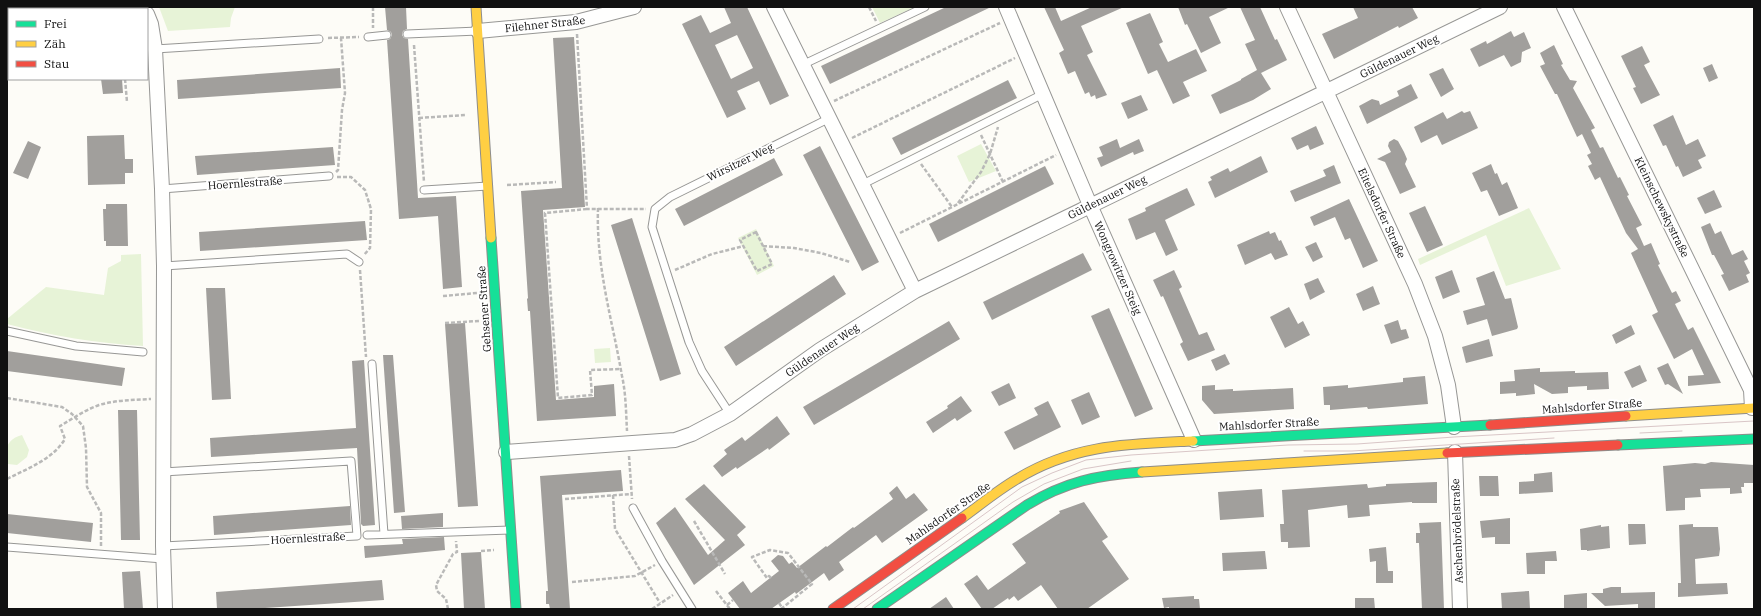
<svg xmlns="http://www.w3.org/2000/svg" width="1761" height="616" font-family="'IBM Plex Serif',serif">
	<rect width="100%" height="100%" fill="#fdfcf7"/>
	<path fill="#e7f3d7" d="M159 7H235L231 18 230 27 168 31Z
		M872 7H915L880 23Z
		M981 144 996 171 969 182 957 156Z
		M1529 208 1561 269 1506 286 1486 235 1420 265 1418 259Z
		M756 229 774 266 757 275 738 238Z
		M141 254 143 346C97 343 52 336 7 324V319L46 287 104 295 108 268 121 261V255Z
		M610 348 611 362 595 363 594 349Z
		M22 435 29 450 27 457 17 465 8 464C3 450 7 439 22 435Z"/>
	<path fill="#a19f9c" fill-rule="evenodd" d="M385 7H406L407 29 403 31 402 35 404 38 408 39 418 198 456 196 462 287 443 289 438 216 399 219 387 40 390 39 392 35 391 32 387 30Z
		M724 7H747L789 96 770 105 759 81 737 91 746 109 727 118 682 24 701 15 710 33 731 23ZM737 35 753 68 731 79 715 45Z
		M946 7H991L830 84 821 66Z
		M1044 7H1055L1061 21 1092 7H1124L1081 26 1093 52 1087 55 1107 95 1096 99 1095 95 1091 97 1089 92 1085 94 1075 71 1068 74 1059 53 1064 50Z
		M1178 7H1230L1209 17 1221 43 1201 53 1187 24 1185 25Z
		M1240 7H1260L1275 40 1277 39 1287 60 1261 73 1271 89 1253 100 1220 114 1211 95 1241 80V79L1257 70 1245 44 1255 40Z
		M1353 7H1412L1418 18 1399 28 1398 26 1334 59 1322 34 1358 18Z
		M1150 13 1163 42 1159 44 1168 62 1196 49 1207 71 1183 82 1190 96 1173 104 1157 70 1148 74 1126 23Z
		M1511 31 1514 37 1524 32 1531 48 1522 52 1521 62 1511 67 1504 55 1479 67 1470 49 1486 41 1487 44Z
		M574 37 585 207 543 210 556 400 594 397V386L614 384 616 416 537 421 530 311H528L527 299 528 298 521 191 562 188 553 38Z
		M1554 45 1563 64 1561 65 1570 80 1577 81 1573 88 1595 128 1591 130 1600 148 1603 147 1618 178 1620 177 1629 195 1627 196 1642 225 1636 228 1644 246 1651 243 1660 264 1658 265 1672 293 1676 291 1681 301 1675 304 1688 330 1693 327 1721 383 1688 386V376L1704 375 1692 349 1674 359 1652 315 1658 312 1631 253 1638 249 1626 233 1600 177 1595 180 1588 166 1592 164 1587 155 1591 153 1582 134 1577 137 1557 94H1555L1540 66 1545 64 1540 53Z
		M1642 46 1650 62 1644 65 1660 95 1641 104 1633 88 1636 87 1621 56Z
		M1712 64 1718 78 1709 82 1703 68Z
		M340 68 341 88 178 99 177 80Z
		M1443 68 1454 89 1441 97 1429 74Z
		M101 79H122L123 93 103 94Z
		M1008 80 1017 98 901 155 892 138Z
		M1411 84 1418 98 1367 124 1359 106 1372 99 1379 101 1380 105 1399 96 1397 91Z
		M1141 95 1148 110 1128 119 1121 103Z
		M1462 111 1464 113 1470 111 1478 128 1442 145 1437 135 1421 143 1414 127 1443 112 1447 119Z
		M1673 115 1686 145 1698 139 1706 156 1698 160 1702 168 1683 177 1678 166 1676 167 1666 145 1663 146 1653 125Z
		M1316 126 1324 144 1310 150 1308 145 1297 150 1291 138Z
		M124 135 125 159H133V173H125V184L88 185 87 136Z
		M1117 139 1120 148 1139 139 1144 151 1134 155 1133 152 1101 167 1097 158 1103 156 1099 147Z
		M1394 139 1398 141 1404 152 1407 159 1405 164 1416 187 1400 194 1385 162 1377 159 1391 152 1388 146 1389 142Z
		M28 141 41 147 28 179 13 173Z
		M820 146 879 262 862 271 803 155Z
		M333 147 335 165 197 175 195 156Z
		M1261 156 1268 172 1215 198 1208 182 1212 180 1210 177 1228 168 1230 172Z
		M774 158 783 175 684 226 675 209Z
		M1491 164 1495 174 1497 173 1502 185 1507 182 1518 208 1499 216 1487 190 1481 192 1472 173Z
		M1334 165 1341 183 1295 202 1290 191 1326 176 1323 170Z
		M1045 166 1054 184 938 242 929 224Z
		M1187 188 1195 205 1165 220 1178 250 1166 256 1155 232 1136 240 1128 219 1146 211 1145 208Z
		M1714 190 1722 207 1705 214 1697 198Z
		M1349 199 1378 261 1363 268 1350 238 1345 240 1335 217 1314 226 1310 217Z
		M106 204H127L128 246H106V241H104L103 209H106Z
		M1425 206 1443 245 1427 252 1409 213Z
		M632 218 681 374 660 381 611 225Z
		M365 221 367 240 200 251 199 232Z
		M1710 223 1715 234 1721 231 1732 255 1743 250 1748 259 1744 261 1750 273 1746 275 1749 282 1729 291 1721 275 1724 274 1714 255H1712L1701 227Z
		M1269 231 1270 234 1275 232 1279 241 1281 240 1288 255 1275 260 1271 253 1245 265 1237 245Z
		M1316 242 1323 257 1313 262 1305 247Z
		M1083 253 1092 270 992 320 983 302Z
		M1174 270 1182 287 1179 289 1199 335 1207 332 1215 350 1188 361 1180 344 1183 342 1163 296 1161 297 1153 280Z
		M1452 270 1460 292 1443 299 1435 277Z
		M1494 271 1505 299 1511 298 1518 327 1517 329 1492 336 1487 319 1467 325 1463 311 1485 305 1476 278Z
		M834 275 846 294 736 366 724 347Z
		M1318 278 1325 292 1310 300 1304 284Z
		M1373 286 1380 304 1363 311 1356 294Z
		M206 288H225L231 399 212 400Z
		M1289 307 1298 324 1303 321 1310 335 1285 348 1270 317Z
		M1109 308 1153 409 1135 417 1091 316Z
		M1398 320 1401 330 1406 329 1409 338 1391 344 1384 325Z
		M949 321 960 339 814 425 803 407Z
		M465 323 478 506 458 507 445 324Z
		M1631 325 1635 334 1616 344 1612 335Z
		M1489 339 1493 356 1466 363 1462 347Z
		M7 351 125 368 122 386 7 371Z
		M1225 354 1230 364 1216 371 1211 360Z
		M383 355H393L405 512 394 513Z
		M364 360 375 525 363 526 361 524 357 448 211 457 210 438 356 428 352 361Z
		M1668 363 1683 394 1668 384 1665 385 1657 368Z
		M1640 365 1647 381 1632 388 1624 372Z
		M1540 368V372L1575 371V373L1608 372 1609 389 1587 390V386L1568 387V393L1552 394 1534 384 1535 394 1516 396V393L1500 394V382L1515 381 1514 370Z
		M1425 376 1428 404 1368 409 1367 407 1330 410V405H1324L1323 387 1348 385V388L1403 382V378Z
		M1009 383 1016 398 999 406 991 392Z
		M1215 385V390L1233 389V391L1293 388 1294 409 1214 414 1202 400V386Z
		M1089 392 1100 417 1082 425 1071 400Z
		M961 396 972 411 957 421 955 418 933 433 926 422 948 408 947 406Z
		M1048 401 1061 427 1014 450 1004 432 1038 415 1034 408Z
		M118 410H137L140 540H121Z
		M777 416 790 434 769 450 768 448 737 469 736 467 722 477 713 466 727 454 724 450 742 437 745 441Z
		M1711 462 1754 465V483H1744V487H1741L1742 493 1730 494V488L1700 489 1701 497 1685 498V510L1666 511 1663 466 1695 463 1705 464Z
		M621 470 623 491 562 495 570 609H550L549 604H546V591H548L540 476Z
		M1552 472 1553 492 1519 494V482L1534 481V474Z
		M1479 476H1498L1499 496H1480Z
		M1437 482V503H1412V502L1369 505 1370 516 1348 518 1347 505 1308 510 1310 547 1288 548V542H1281L1280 524H1284L1282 490 1367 484 1368 488 1386 486V484Z
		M704 484 746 527 737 535 745 545 694 585 656 523 675 507 708 555 725 540 685 499Z
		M897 486 906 499 914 493 928 510 882 543 876 535 839 562 844 570 829 581 824 573 796 594 795 592 771 609H740L728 593 743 581 751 593 779 571 771 561 778 555 783 556 789 564 792 562 797 568 826 546 827 547 853 527 854 528 893 499 889 493Z
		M1262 489 1264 517 1220 520 1218 492Z
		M1084 502 1108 537 1102 541 1129 579 1087 609H1058L1041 585 1018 601 1014 596 1009 600 1008 598 992 609H982L964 584 977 575 988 590 1026 563 1012 544 1060 513 1059 511Z
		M350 506 351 525 214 535 213 516Z
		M443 513V527L402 529 401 516Z
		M7 514 93 523 91 542 7 533Z
		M1510 518V544H1495V537L1482 538 1480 521Z
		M1441 522 1444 609H1422L1419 543H1416V533H1420L1419 523Z
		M1628 524H1645L1646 544 1629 545Z
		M1693 524V527H1718L1720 549 1719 556 1695 559 1696 584 1727 583 1728 594 1678 597V583H1681L1679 525Z
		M1601 525V527L1609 526 1610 548 1587 551V550H1581L1580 529Z
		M444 537 445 550 365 558 364 546 403 544 402 539Z
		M1386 547 1388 571H1393V583H1376V561L1370 562 1369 549Z
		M1265 551 1267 569 1223 571 1222 553Z
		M1556 551 1557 561H1545V574H1527L1526 553Z
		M481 552 485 609H464L461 553Z
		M140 571 143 609H124L122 572Z
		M382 580 384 600 251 609H217L216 592Z
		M1611 587H1621V593L1655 592V609H1638V604L1605 606 1591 593H1603V589Z
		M1529 591 1530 609H1502L1501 593Z
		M1587 593V609H1564V595Z
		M1194 596V599H1199L1200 609H1169V607L1164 608 1162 598Z
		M946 597 954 609H929Z
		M1355 598H1374L1375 609H1355Z"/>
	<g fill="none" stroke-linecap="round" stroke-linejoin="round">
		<defs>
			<path id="lane" d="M407 34 478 31
				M368 37 387 35
				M155 49 319 39
				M802 65 925 7
				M861 185 1043 94
				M162 189 329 176
				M424 190 488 186
				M164 266 347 254 359 262
				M7 331 76 346 143 352
				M372 364 384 534
				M730 414 702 371 689 342 652 227 655 209 670 197 828 119
				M163 472 351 461 357 536 163 546
				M633 508 662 561 692 609
				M367 535 510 530
				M7 547 163 559"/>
			<path id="street" d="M774 7 915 291
				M1006 7 1090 205 1194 440
				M1287 7 1415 284 1435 336 1448 385 1454 427
				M1564 7 1751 390 1752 408
				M147 14 151 24 155 49 162 189 164 266 163 546 165 609
				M478 31 576 22 634 7
				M506 452 675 440 692 434 730 414 820 350 915 291 1500 7
				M1455 452 1460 609"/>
			<path id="fast" d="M491 238 516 609
				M1193 441 1490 425
				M1618 445 1754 439
				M877 609 1027 505C1065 482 1097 475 1142 472"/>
			<path id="slow" d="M476 7 491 238
				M1626 416 1754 408
				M1142 472 1447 453
				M962 518C980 505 998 490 1017 479 1074 444 1129 444 1193 441"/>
			<path id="jam" d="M1490 425 1626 416
				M1447 453 1618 445
				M833 609 962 518"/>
		</defs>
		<use href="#lane" stroke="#979795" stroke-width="9"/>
		<use href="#street" stroke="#979795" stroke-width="16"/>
		<use href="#fast" stroke="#8e8d8b" stroke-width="11"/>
		<use href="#slow" stroke="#8e8d8b" stroke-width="11"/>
		<use href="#jam" stroke="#8e8d8b" stroke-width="11"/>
		<path stroke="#b9b9b8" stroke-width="2.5" stroke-dasharray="4 2" stroke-linecap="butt" d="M92 7 96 9
			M373 7V28
			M869 7 876 21
			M577 34 587 209H646
			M328 38 359 37
			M414 45 424 182
			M125 79 127 102
			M834 101 1000 23
			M419 118 465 115
			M981 135 1003 182
			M852 138 1015 58
			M921 164 952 207
			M336 172 338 170 342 110 345 93 341 38
			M337 177H351L365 190 371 209 370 248 364 255
			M507 185 556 182
			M958 203 981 172 990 154 998 127
			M598 208C596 268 612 318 622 376 626 394 626 413 627 431
			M587 209 545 213 558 398 592 395 590 370 621 369
			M756 232 772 264 757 271 740 240Z
			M900 233 1056 155
			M763 246 794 248 821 253 850 262
			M360 270 366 357
			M675 270 712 254 744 246
			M443 296 477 293
			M445 323 479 321
			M7 398 62 407 72 414 83 426 86 448 87 487 101 513V546
			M629 456 632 499
			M7 479C28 468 52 460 65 439L60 426C72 419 85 410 99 405 116 400 133 400 151 399
			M613 495 615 529 660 603
			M565 499 631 494
			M694 521 725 574
			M481 551 494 550
			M771 578 769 576 767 578 752 557 770 550 788 553 812 584 781 609
			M572 582 635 576 655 565
			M716 591 730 609
			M779 603 783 609
			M727 605 733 600
			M448 609 446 599 437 591 436 585 453 554 457 552 456 541
			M652 609 673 595"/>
		<use href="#lane" stroke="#fffffe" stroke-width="7"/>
		<use href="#street" stroke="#fffffe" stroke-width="14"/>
		<use href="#fast" stroke="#16e098" stroke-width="9"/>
		<use href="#slow" stroke="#ffcf43" stroke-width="9"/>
		<use href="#jam" stroke="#f24e42" stroke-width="9"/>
		<path stroke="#d9c6c7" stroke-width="1" d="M1640 433 1682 431
			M1304 451H1352L1554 438
			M853 609 1022 487 1052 473 1086 460 1131 455 1288 445 1357 444 1454 437 1754 421
			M863 609 1013 502 1044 484 1083 469 1131 461"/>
	</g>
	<g text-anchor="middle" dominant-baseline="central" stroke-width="4" stroke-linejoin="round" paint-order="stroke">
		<g font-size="11" fill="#111" stroke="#fff">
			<text transform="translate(545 24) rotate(-6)">Filehner Straße</text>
			<text transform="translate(1399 56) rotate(-26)">Güldenauer Weg</text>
			<text transform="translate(740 162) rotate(-26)">Wirsitzer Weg</text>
			<text transform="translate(245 183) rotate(-4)">Hoernlestraße</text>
			<text transform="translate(1107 197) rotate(-26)">Güldenauer Weg</text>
			<text transform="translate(1662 207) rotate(64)">Kleinschewskystraße</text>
			<text transform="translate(1382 213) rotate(65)">Eitelsdorfer Straße</text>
			<text transform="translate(1118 268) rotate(66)">Wongrowitzer Steig</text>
			<text transform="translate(484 309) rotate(-94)">Gehsener Straße</text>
			<text transform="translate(822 350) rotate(-34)">Güldenauer Weg</text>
			<text transform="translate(1592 406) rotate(-4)">Mahlsdorfer Straße</text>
			<text transform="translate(1269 424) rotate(-3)">Mahlsdorfer Straße</text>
			<text transform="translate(948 513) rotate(-35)">Mahlsdorfer Straße</text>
			<text transform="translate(1457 531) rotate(-92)">Aschenbrödelstraße</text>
			<text transform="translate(308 538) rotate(-3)">Hoernlestraße</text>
		</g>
	</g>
	<rect width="1761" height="616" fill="none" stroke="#111111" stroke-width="16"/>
	<rect x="8" y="8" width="140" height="72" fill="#ffffff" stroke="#a0a0a0"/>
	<rect x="16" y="21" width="20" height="6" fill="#16e098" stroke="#a0a0a0"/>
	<text x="44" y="28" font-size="12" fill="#111111">Frei</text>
	<rect x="16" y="41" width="20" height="6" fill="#ffcf43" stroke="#a0a0a0"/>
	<text x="44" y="48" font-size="12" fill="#111111">Zäh</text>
	<rect x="16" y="61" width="20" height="6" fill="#f24e42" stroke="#a0a0a0"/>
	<text x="44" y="68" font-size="12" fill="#111111">Stau</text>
</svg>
